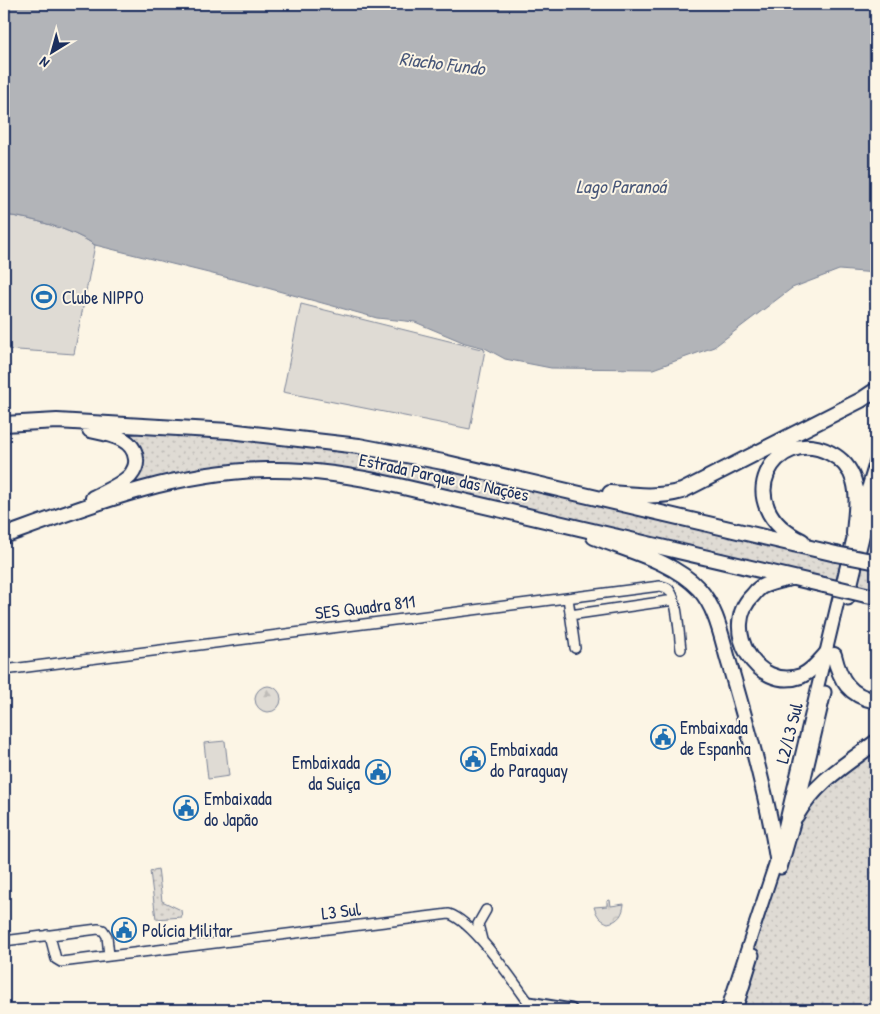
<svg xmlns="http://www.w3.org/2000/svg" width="880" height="1014" font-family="'Patrick Hand',sans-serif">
	<defs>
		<pattern id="grass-dots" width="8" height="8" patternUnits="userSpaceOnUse" patternTransform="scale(1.25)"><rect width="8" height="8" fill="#dfdbd4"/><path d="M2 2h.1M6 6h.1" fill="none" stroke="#bfbcb8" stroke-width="1.8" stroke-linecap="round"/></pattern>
		<pattern id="forest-firs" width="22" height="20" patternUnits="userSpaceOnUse" patternTransform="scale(1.25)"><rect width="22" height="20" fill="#dfdbd4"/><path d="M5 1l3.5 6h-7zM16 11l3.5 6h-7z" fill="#bfbcb8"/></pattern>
		<pattern id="park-crowns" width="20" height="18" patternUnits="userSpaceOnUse" patternTransform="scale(1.25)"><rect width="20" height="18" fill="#dfdbd4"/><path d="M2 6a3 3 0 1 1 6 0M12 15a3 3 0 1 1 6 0" fill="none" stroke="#bfbcb8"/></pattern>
	</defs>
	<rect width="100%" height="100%" fill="#fcf5e5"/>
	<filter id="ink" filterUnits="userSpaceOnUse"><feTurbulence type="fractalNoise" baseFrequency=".02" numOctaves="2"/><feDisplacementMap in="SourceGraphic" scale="10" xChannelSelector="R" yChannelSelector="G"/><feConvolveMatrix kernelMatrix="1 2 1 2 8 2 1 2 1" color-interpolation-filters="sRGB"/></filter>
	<g filter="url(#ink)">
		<path fill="url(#grass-dots)" stroke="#7d8599" d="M130 432 207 435 357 452 480 474 876 567V590L383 476 329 467 111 491 140 461Z
			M876 742V1010H736L796 816Z
			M158 869 162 901 181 910 182 917 156 919 150 871Z"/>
		<path fill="url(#forest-firs)" stroke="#7d8599" d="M255 699a13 13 0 1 1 26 0a13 13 0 1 1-26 0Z"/>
		<path fill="url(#park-crowns)" stroke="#7d8599" d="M610 900 611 906 624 904C623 914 619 921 608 923 600 920 597 916 594 907L607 906V901Z"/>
		<path fill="#dfdbd4" stroke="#7d8599" d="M4 215C32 218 71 229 95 245L74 354 4 349Z
			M301 304 485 350 470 429 283 392Z
			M225 741 229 776 208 779 204 743Z"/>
		<path fill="#b2b4b8" stroke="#767f94" d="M4 4H876V273L839 270 792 288 714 347 653 369 551 368 505 359 485 348 465 343 415 322 377 318 249 283 95 245C71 229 32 218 4 215Z"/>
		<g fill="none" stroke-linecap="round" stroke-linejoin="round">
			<defs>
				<path id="minor" d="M568 598 575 648
					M570 615 674 600
					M4 670 660 586C664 587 668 587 670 591 678 601 679 636 681 649
					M47 935 51 940 56 959 61 962 449 914C475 922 517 987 534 1010
					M482 940 478 924 486 910
					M4 941 98 929 103 930 107 936 109 956"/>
				<path id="major" d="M848 599 872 500
					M781 868 796 816 825 692
					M529 1003 571 1010
					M727 1010 777 858 854 534 876 461
					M736 1010 753 955"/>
				<path id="highway" d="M4 424 57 421 229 431 359 446 443 462 836 554
					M90 430C108 434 134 437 136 459 137 466 134 471 130 476 120 486 104 492 93 498
					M610 493C634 495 658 498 682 491L861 400 876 390
					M873 498 876 495
					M4 536C89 505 176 471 267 470 312 469 356 476 399 486L824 585
					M594 537C629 551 673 561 699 589 718 610 722 641 730 666 748 730 767 793 777 858
					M802 541C728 506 774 424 830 453 842 459 850 468 854 481 859 498 855 517 854 534
					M791 578C782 580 770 582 761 587 758 589 755 592 753 595 719 628 757 692 801 676 812 671 819 662 827 653
					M866 595 876 597
					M834 655C840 680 849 696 876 701
					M796 816C816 782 845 765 876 742"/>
			</defs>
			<use href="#minor" stroke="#1b2f5e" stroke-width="12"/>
			<use href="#major" stroke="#1b2f5e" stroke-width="15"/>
			<use href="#highway" stroke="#1b2f5e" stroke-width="18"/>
			<use href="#minor" stroke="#fcf5e5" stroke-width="9"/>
			<use href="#major" stroke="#fcf5e5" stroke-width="11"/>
			<use href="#highway" stroke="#fcf5e5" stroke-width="14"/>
			<defs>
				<path id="highway-bridge" d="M836 554 872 561
					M824 585 866 595"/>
			</defs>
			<use href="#highway-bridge" stroke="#1b2f5e" stroke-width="18" stroke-linecap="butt"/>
			<use href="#highway-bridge" stroke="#fcf5e5" stroke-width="14"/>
		</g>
	</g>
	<defs>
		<symbol id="stadium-ring" viewBox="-11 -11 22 22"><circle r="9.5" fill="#fcf5e5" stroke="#1f6fb2" stroke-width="1.5"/><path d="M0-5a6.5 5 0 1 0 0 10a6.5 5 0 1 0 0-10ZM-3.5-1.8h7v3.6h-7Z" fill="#1f6fb2"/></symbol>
		<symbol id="civic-ring" viewBox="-11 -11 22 22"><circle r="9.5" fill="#fcf5e5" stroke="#1f6fb2" stroke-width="1.5"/><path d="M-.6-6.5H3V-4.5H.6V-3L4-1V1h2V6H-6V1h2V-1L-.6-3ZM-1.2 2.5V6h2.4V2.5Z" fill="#1f6fb2"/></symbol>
	</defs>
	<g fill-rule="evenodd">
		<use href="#stadium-ring" x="30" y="283" width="28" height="28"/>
		<use href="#civic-ring" x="649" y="723" width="28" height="28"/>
		<use href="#civic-ring" x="459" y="745" width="28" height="28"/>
		<use href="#civic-ring" x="364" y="758" width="28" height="28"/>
		<use href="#civic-ring" x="172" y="794" width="28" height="28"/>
		<use href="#civic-ring" x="110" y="916" width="28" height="28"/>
	</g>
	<g text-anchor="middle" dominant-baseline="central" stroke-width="4" stroke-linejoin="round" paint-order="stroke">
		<g font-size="18" fill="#1b2f5e" stroke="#fcf5e5" text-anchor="start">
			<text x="62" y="297">Clube NIPPO</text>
			<text x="680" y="727">Embaixada<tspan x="680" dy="21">de Espanha</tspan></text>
			<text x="490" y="749">Embaixada<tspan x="490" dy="21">do Paraguay</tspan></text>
			<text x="360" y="762" text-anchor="end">Embaixada<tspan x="360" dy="21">da Suiça</tspan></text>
			<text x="204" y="798">Embaixada<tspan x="204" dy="21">do Japão</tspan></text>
			<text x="142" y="930">Polícia Militar</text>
		</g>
		<g font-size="18" fill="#1b2f5e" stroke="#fcf5e5">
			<text transform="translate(444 477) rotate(12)">Estrada Parque das Nações</text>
			<text transform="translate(365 607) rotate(-7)">SES Quadra 811</text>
			<text transform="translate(789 733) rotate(-76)">L2/L3 Sul</text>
			<text transform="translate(341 911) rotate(-7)">L3 Sul</text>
		</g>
		<g font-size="19" font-style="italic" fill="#485779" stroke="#fcf5e5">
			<text transform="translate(442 63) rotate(7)">Riacho Fundo</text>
			<text x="621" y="186">Lago Paranoá</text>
		</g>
	</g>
	<rect width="880" height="1014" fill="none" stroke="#fcf5e5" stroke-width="20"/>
	<rect x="10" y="10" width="860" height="994" fill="none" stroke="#1b2f5e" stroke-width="2" filter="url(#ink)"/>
	<g transform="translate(52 52) rotate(217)" stroke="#fcf5e5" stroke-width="4" paint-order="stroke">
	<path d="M0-4L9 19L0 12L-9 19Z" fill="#1b2f5e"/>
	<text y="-8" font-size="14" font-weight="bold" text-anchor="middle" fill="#1b2f5e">N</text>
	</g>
</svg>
